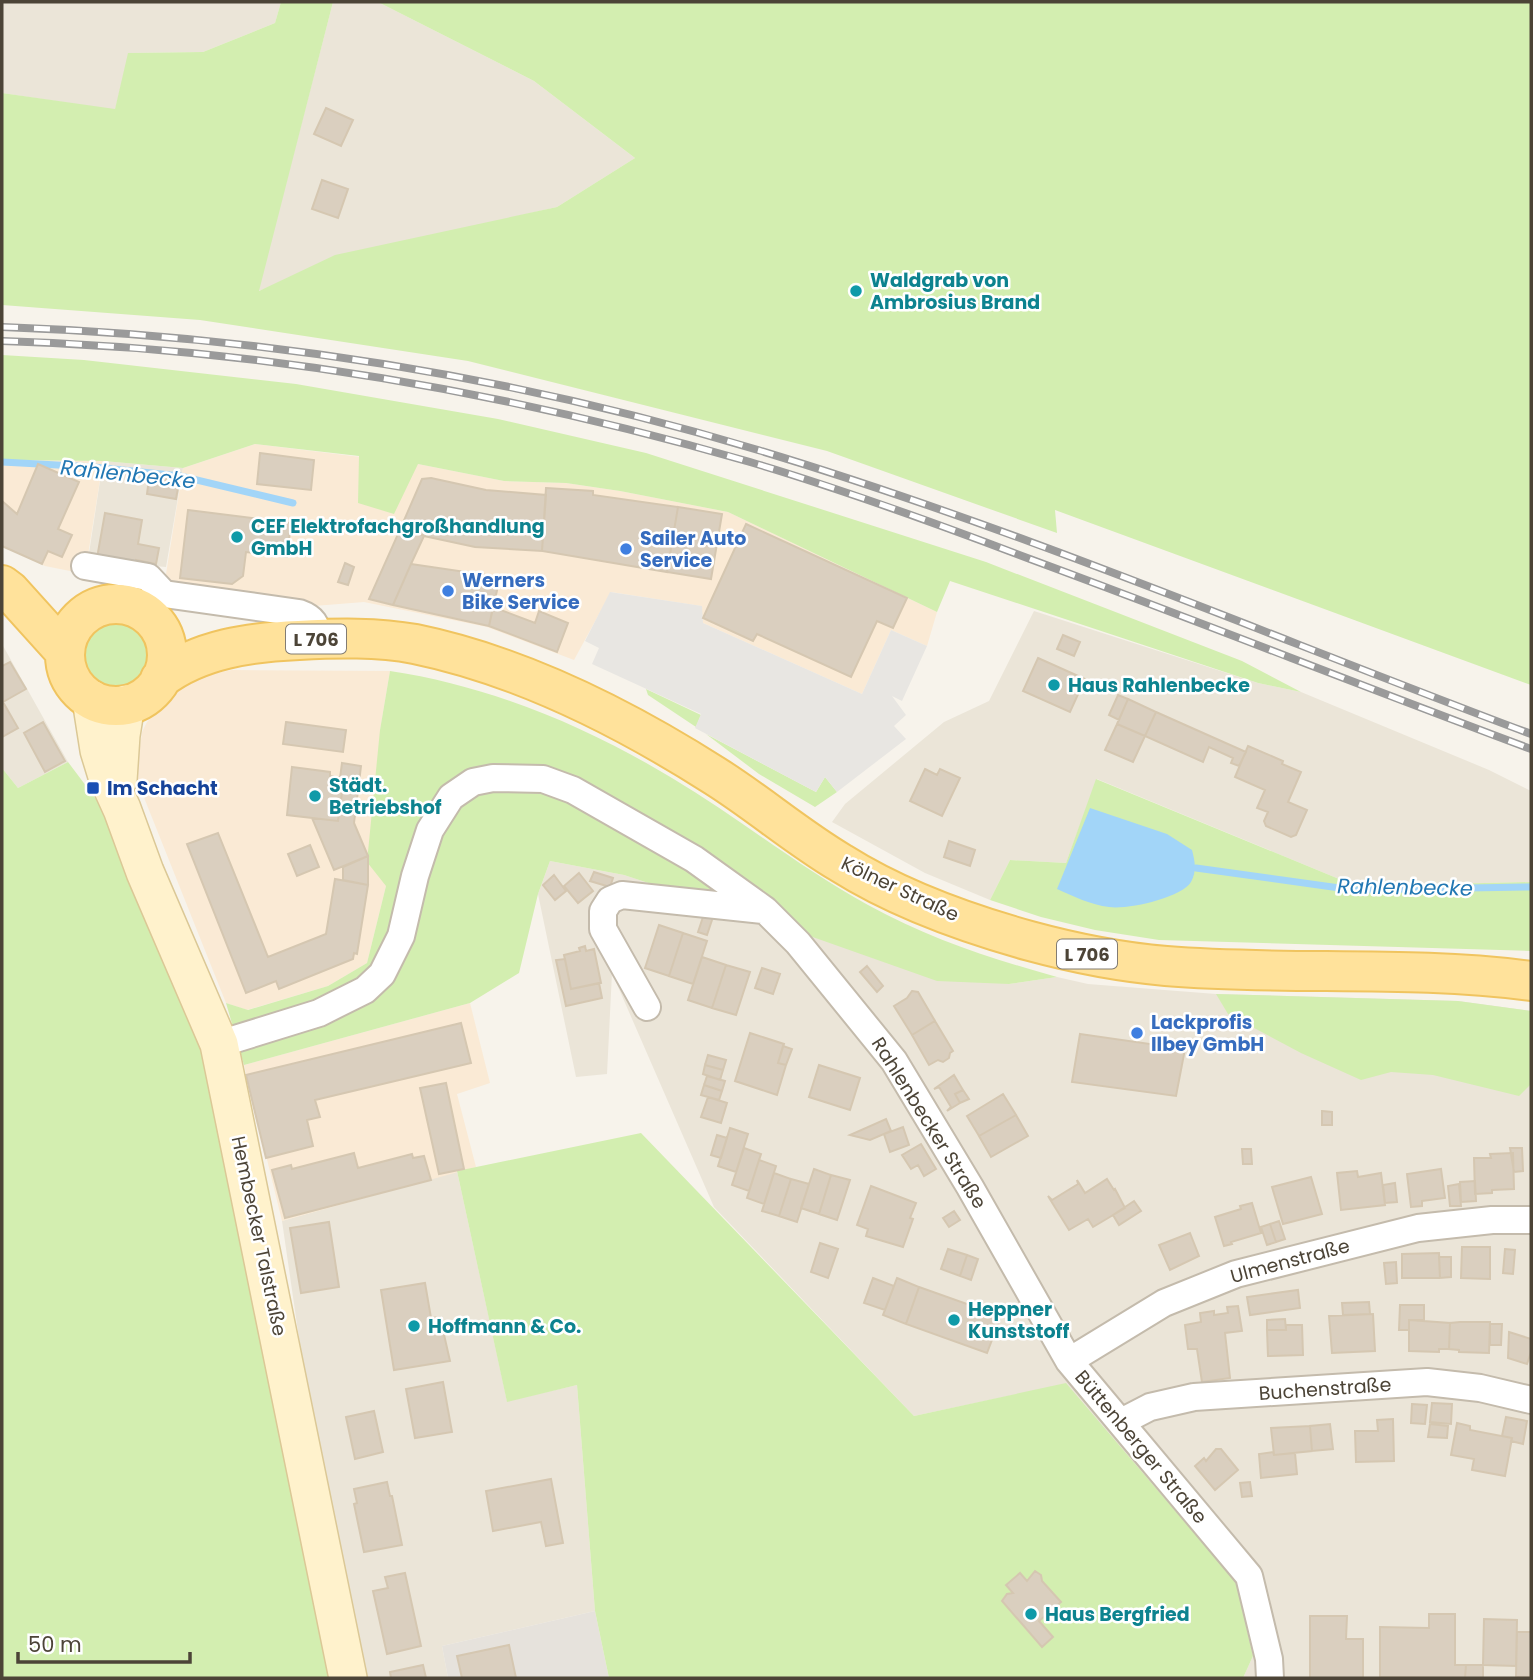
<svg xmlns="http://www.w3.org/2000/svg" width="1533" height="1680" font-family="Poppins,sans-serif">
	<rect width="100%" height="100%" fill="#f7f3eb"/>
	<path fill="#ebe5d8" d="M2 2H281L275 23 203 52 129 53 115 110 2 93Z
		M333 2H378L534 81 635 158 557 207 483 224 258 291Z
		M103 461 183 468 166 567 88 560Z
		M1034 611 1258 683 1301 692 1489 770 1531 791V882L1356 886 1097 779 1066 863 1010 860 990 900 925 873 832 822 845 804 944 722 989 701Z
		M2 644 68 762 18 788 2 768Z
		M550 861 624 875 748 915 1009 984 1057 977 1088 984 1216 994 1458 1001 1531 1011V1678H1243L1253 1656 1066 1384 914 1416 714 1207 612 973 607 1074 576 1077 538 894Z
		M457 1171 507 1401 577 1385 595 1611 442 1646 448 1678H364L319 1476 282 1221Z"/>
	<path fill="#faead5" d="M255 444 418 464 504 481 566 483 620 491 728 512 937 612 927 646 891 630 862 694 703 623 701 606 611 592 574 660 487 627 364 602 314 606 162 599 183 468Z
		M2 460 103 461 85 574 45 566 2 546Z
		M232 670 390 671 380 730 386 886 367 963 328 986 247 1010 226 1003 137 780V767L142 732 147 722 182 687 195 677Z
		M470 1003 490 1083 457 1094 476 1167 282 1221 244 1065Z"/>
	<path fill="#e6e2dc" d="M595 1611 609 1678H448L442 1646Z"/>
	<path fill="#d3eeb0" d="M281 2H333L259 291 335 255 557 207 635 158 534 81 378 2H1531V685L1055 510 1057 533 827 451 468 361 200 320 2 305V93L115 109 128 53 203 52 275 23Z
		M2 355 84 360 296 384 498 419 646 453 986 562 1242 661 1301 692 1258 683 950 581 937 612 728 512 620 491 566 483 504 481 418 464 394 514 358 503 359 456 255 444 183 468 103 461 2 460Z
		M80 654a35 35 0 1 1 70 0a35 35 0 1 1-70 0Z
		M390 671C490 686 586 726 672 778 739 818 800 868 868 905 930 939 989 958 1057 977L1009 984 937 981 807 935 624 875 550 861 538 894 519 973 470 1003 244 1065 226 1003 248 1010 328 986 367 963 386 886 367 862 380 730Z
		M646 689 701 715 696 727 648 695Z
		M706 734 816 792 825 777 837 792 815 807 759 774Z
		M68 762 114 823 206 1060 330 1678H2V768L18 788Z
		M1096 779 1356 886 1531 882V951L1159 940 1095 930 1041 917 990 900 1010 860 1066 863Z
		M1216 994 1458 1001 1531 1011V1084L1519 1096 1433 1075 1391 1072 1361 1080 1301 1053 1228 1014Z
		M641 1133 914 1416 1066 1383 1236 1582 1253 1656 1243 1678H609L595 1611 577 1385 507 1402 457 1171Z"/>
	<path fill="#e8e6e2" d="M610 592 702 606 703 623 862 694 891 630 927 646 902 701 892 696 906 715 894 726 906 739 837 792 825 777 816 792 695 728 701 714 592 664 599 648 585 641Z"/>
	<path fill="#a2d5f8" d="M1090 808 1167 834 1192 850C1195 862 1197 871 1191 882 1181 898 1127 910 1109 907 1091 905 1073 896 1057 889Z"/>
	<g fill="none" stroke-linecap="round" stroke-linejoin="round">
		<path stroke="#a2d5f8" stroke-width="7" d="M2 462 94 467 180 476 293 503
			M1196 868 1354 890 1531 887"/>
	</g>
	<path fill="#dacfbf" stroke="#d5c7b1" stroke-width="2" d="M326 108 353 120 341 146 314 134Z
		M322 180 348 189 338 218 312 209Z
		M260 453 314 460 311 490 257 484Z
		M38 464 79 482 58 529 72 535 62 557 48 551 42 564 2 546V501L17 514Z
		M150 472 180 477 176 499 147 494Z
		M431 478 486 490 546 495 542 551 475 547 424 536 402 525 422 479Z
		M546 488 593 491V495L678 507 667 572 542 551Z
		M678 507 722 514 711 579 667 572Z
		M188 510 291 523 287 557 246 552 243 576 232 584 180 578Z
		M105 513 142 520 138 544 159 548 156 564 136 560 135 565 97 558Z
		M746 524 907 598 893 628 877 621 851 677 757 634 753 641 703 618Z
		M402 525 424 536 411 564 393 605 369 599Z
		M345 563 354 567 348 585 338 582Z
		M411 564 500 577 489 626 393 605Z
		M493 607 535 623 539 611 568 623 557 652 489 626Z
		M1063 635 1080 642 1074 656 1057 649Z
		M1038 658 1085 679 1070 712 1023 691Z
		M10 662 26 689 3 702 18 728 2 737V666Z
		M1118 695 1128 699 1119 720 1109 715Z
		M1128 699 1156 712 1145 736 1117 724Z
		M1156 712 1246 752 1239 766 1231 763 1233 758 1209 747 1203 762 1145 736Z
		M43 722 65 761 45 772 24 733Z
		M286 722 346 730 343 752 283 744Z
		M1117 724 1145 736 1133 762 1105 750Z
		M1248 746 1283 761 1282 764 1301 772 1288 802 1307 810 1296 835 1291 837 1266 826 1264 821 1268 812 1257 808 1265 790 1235 777Z
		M342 763 361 766 354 823 368 856 334 870 312 818 338 821 344 778H340Z
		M292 767 330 772V776L344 778 338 821 287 815Z
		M925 769 937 775 940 769 960 778 942 816 910 801Z
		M218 833 268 957 326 934 335 879 368 885 357 954 354 953 353 959 279 989 276 981 246 993 187 844Z
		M949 841 975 850 970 866 944 857Z
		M310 845 319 867 297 876 288 854Z
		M368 856V885L343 880V867Z
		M594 872 613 878 610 887 590 881Z
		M579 873 593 891 578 903 564 886Z
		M554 875 566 891 555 900 543 885Z
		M704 914 713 917 707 935 698 932Z
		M659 925 683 933 669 976 645 968Z
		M683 933 707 941 693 984 669 976Z
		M585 946 586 951 594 949 601 983 571 989 564 955 580 951 579 948Z
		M702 957 726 965 712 1008 688 1000Z
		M565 959 571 989 599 983 602 998 566 1006 556 960Z
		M726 965 750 972 736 1015 712 1008Z
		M867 966 883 986 877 992 860 972Z
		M762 968 780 974 773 994 755 988Z
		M912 991 918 992 935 1021 912 1035 894 1006 907 998Z
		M935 1021 953 1051 950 1053 949 1058 943 1062 938 1060 929 1065 912 1035Z
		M461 1023 471 1063 315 1100 320 1117 307 1120 313 1146 266 1158 246 1075Z
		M750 1033 784 1044 778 1063 786 1065 777 1095 735 1081Z
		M1080 1034 1185 1049 1176 1096 1072 1082Z
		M783 1046 792 1049 786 1065 778 1063Z
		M708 1055 726 1060 723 1070 705 1065Z
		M705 1065 723 1070 720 1080 703 1074Z
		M819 1065 860 1078 850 1110 809 1097Z
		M954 1075 963 1090 955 1094 960 1103 947 1111 951 1107 939 1087 934 1089Z
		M707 1076 725 1081 722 1091 704 1085Z
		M446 1083 464 1169 439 1174 420 1088Z
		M704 1085 722 1091 719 1100 701 1095Z
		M963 1090 969 1099 960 1103 955 1094Z
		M1003 1094 1016 1115 979 1136 967 1116Z
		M708 1097 727 1103 721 1123 701 1117Z
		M1322 1111 1332 1112V1125H1322Z
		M1016 1115 1028 1136 991 1157 979 1136Z
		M886 1119 891 1131 870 1140 850 1135Z
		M903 1127 909 1145 890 1152 884 1134Z
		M730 1128 748 1134 736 1172 718 1166Z
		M717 1135 727 1138 721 1158 711 1155Z
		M921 1144 936 1169 924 1176 918 1165 911 1169 902 1155Z
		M744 1148 761 1154 749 1191 732 1185Z
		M1510 1148H1522L1523 1171 1514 1172Z
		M1242 1149H1251L1252 1164H1243Z
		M354 1153 358 1168 412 1154 413 1158 424 1156 431 1180 285 1218 272 1170 291 1165 292 1169Z
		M1513 1153 1514 1189 1492 1190V1193L1475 1194 1474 1158H1491L1490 1154Z
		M759 1160 776 1166 764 1204 747 1198Z
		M814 1169 831 1175 819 1214 801 1208Z
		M1441 1169 1445 1198 1422 1201V1206L1411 1207 1407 1174Z
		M1357 1171 1358 1177 1381 1173 1385 1205 1341 1210 1337 1173Z
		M774 1173 791 1179 779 1216 762 1211Z
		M831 1175 850 1180 837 1220 819 1214Z
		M1311 1177 1322 1214 1283 1224 1272 1187Z
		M791 1179 809 1184 797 1222 779 1216Z
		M1107 1179 1114 1190 1115 1189 1125 1208 1093 1227 1088 1219 1069 1230 1048 1196 1052 1200 1078 1184 1077 1180 1085 1193Z
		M1475 1181 1476 1201 1461 1202 1460 1182Z
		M1395 1183 1397 1202 1385 1203 1383 1185Z
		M1459 1184 1461 1206H1450L1448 1186Z
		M871 1186 916 1203 910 1218 913 1219 903 1247 866 1236 868 1229 857 1225Z
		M1134 1201 1141 1211 1119 1225 1113 1215Z
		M1252 1203 1261 1233 1231 1242 1232 1244 1224 1246 1215 1217 1241 1209 1240 1206Z
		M954 1211 960 1220 949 1227 943 1218Z
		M1279 1221 1285 1239 1276 1242 1270 1224Z
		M329 1222 339 1287 301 1293 290 1228Z
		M1270 1224 1276 1242 1267 1245 1261 1227Z
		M1190 1233 1199 1256 1170 1270 1159 1245Z
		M820 1243 838 1249 828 1278 811 1272Z
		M1462 1247H1490V1279L1461 1278Z
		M948 1249 967 1255 960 1276 941 1269Z
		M1505 1249 1515 1250 1513 1274 1503 1273Z
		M1439 1253 1440 1278H1402V1254Z
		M967 1255 978 1259 971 1280 960 1276Z
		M1439 1257H1451V1277L1440 1278Z
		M1396 1262 1397 1283 1386 1284 1384 1263Z
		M873 1278 894 1286 885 1310 864 1303Z
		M897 1278 919 1287 906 1324 883 1315Z
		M425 1283 431 1318 440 1317 450 1361 394 1370 381 1290Z
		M919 1287 1001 1316 987 1353 906 1324Z
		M1298 1290 1300 1308 1250 1315 1247 1297Z
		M1369 1302 1370 1314 1343 1315 1342 1303Z
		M1400 1305H1424V1320H1409V1330H1399Z
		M1238 1306 1242 1331 1225 1333 1230 1378 1202 1382 1197 1349H1188L1185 1325 1201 1322 1200 1313 1214 1311V1315L1228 1313 1227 1307Z
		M1373 1314 1375 1351 1332 1353 1329 1316Z
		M1285 1319 1286 1330H1267V1320Z
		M1409 1320 1450 1323 1449 1349H1439V1352L1409 1351Z
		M1460 1322H1490L1489 1353 1459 1352V1350L1449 1349 1450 1323Z
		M1490 1324H1502L1501 1345H1490Z
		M1286 1325H1302L1303 1355 1268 1356 1267 1330H1286Z
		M1509 1332 1531 1339V1352L1527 1364 1508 1358Z
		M443 1382 452 1432 415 1438 406 1389Z
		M1432 1403 1452 1404 1451 1424 1430 1422Z
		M1412 1404 1427 1405 1425 1424 1411 1423Z
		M374 1411 383 1452 355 1459 346 1417Z
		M1506 1417 1527 1421 1523 1444 1511 1441 1512 1438 1502 1436Z
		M1393 1419 1394 1461 1356 1462 1355 1431H1378L1377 1420Z
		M1457 1423 1470 1426V1430L1512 1438 1505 1476 1472 1470 1474 1459 1451 1455Z
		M1330 1424 1333 1449 1312 1451 1310 1426Z
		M1430 1424 1448 1426 1447 1438 1428 1437Z
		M1310 1426 1312 1451 1274 1455 1271 1428Z
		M1216 1449H1221L1238 1470 1215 1490 1195 1466 1204 1458 1206 1461Z
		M1273 1452 1274 1455 1295 1453 1297 1474 1261 1478 1259 1454Z
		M551 1479 563 1543 546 1546 541 1522 493 1531 486 1491Z
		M387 1482 390 1496H392L402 1545 364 1552 354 1504 357 1503 354 1489Z
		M1250 1482 1252 1496 1242 1497 1240 1483Z
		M1035 1571 1041 1575 1042 1581 1061 1602 1039 1621 1053 1637 1042 1647 1002 1601 1007 1594 1013 1593 1006 1585 1020 1573 1027 1581Z
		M405 1573 421 1646 387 1654 373 1591 388 1588 385 1577Z
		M1429 1614H1455V1665H1466L1465 1678 1380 1677V1627L1429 1628Z
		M1310 1616H1347L1346 1639H1363V1678H1310Z
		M1484 1619 1517 1620 1516 1666 1483 1665Z
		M1517 1632H1531V1677H1516Z
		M509 1645 516 1678H462L457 1656Z
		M423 1665 426 1678H391L390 1672Z
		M1466 1665H1483V1678H1465Z"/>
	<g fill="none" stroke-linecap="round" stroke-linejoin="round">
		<defs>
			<path id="street" d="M85 566 148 577 164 594 299 613C313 618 317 624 318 639
				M647 1007 603 929V911L610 900 622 895 763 910
				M219 1044 319 1013 365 990 382 974 401 936 415 876 430 830 451 797 473 782 493 778 543 779 573 790 694 859 765 910 798 943 894 1061 970 1187 1069 1361 1249 1576 1269 1659 1270 1678
				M1069 1361 1164 1303 1236 1274 1418 1228 1492 1220H1531
				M1121 1422 1150 1407 1194 1397 1427 1382 1480 1388 1531 1400"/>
			<path id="secondary" d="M91 699 99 750 107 776 122 809 145 872 219 1044 348 1678
				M118 780 121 735 126 704"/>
			<path id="primary" d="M2 585 10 591 65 652
				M65 655a51 51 0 1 1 102 0a51 51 0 1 1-102 0Z
				M160 679C199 649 251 642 299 640 337 638 377 637 415 644 522 666 624 718 715 776 758 803 797 837 841 863 898 899 965 923 1030 941 1074 953 1120 962 1166 966 1288 976 1410 965 1531 981"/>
		</defs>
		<use href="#street" stroke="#c4bbac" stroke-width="30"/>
		<use href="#secondary" stroke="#dbc896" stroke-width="40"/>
		<use href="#primary" stroke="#f0c45f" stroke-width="42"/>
		<use href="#street" stroke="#fff" stroke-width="26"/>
		<use href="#secondary" stroke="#fff2cc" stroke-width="37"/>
		<use href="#primary" stroke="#ffe29b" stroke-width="38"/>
		<defs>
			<path id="rail" d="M2 327C257 336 513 376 758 450 1021 529 1274 638 1531 734
				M2 341C255 348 507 392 750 462 845 490 938 524 1030 559 1198 621 1364 687 1531 749"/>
		</defs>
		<use href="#rail" stroke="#9a9a9a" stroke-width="8"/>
		<use href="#rail" stroke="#fff" stroke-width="5" stroke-dasharray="16" stroke-linecap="butt"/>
	</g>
	<g fill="#0f9aa8" stroke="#fff" stroke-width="2.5">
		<circle cx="856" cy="291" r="7"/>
		<circle cx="237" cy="537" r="7"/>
		<circle cx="1054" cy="685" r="7"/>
		<circle cx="315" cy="796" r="7"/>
		<circle cx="954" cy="1320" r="7"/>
		<circle cx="414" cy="1326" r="7"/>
		<circle cx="1031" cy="1614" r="7"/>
	</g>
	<g fill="#3f7fe0" stroke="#fff" stroke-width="2.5">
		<circle cx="626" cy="549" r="7"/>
		<circle cx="448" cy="591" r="7"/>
		<circle cx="1137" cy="1033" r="7"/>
	</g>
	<rect fill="#1a4fb4" stroke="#fff" stroke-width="2.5" x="86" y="781" width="14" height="14" rx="3.5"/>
	<g text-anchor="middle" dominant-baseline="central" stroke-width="5" stroke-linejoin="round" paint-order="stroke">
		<g fill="#fff" stroke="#827c73" stroke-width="2">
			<rect x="286" y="624.5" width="60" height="29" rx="5"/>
			<rect x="1057" y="939.5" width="60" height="29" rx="5"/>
		</g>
		<g font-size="18" font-weight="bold" fill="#4c4437">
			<text x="316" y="639">L 706</text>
			<text x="1087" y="954">L 706</text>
		</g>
		<g font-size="19" font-weight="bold" fill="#0d838f" stroke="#fff" text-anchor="start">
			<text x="870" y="280">Waldgrab von<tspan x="870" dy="22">Ambrosius Brand</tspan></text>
			<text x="251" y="526">CEF Elektrofachgroßhandlung<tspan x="251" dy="22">GmbH</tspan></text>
			<text x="1068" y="685">Haus Rahlenbecke</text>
			<text x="329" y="785">Städt.<tspan x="329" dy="22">Betriebshof</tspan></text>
			<text x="968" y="1309">Heppner<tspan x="968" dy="22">Kunststoff</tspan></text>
			<text x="428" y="1326">Hoffmann &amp; Co.</text>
			<text x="1045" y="1614">Haus Bergfried</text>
		</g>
		<g font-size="19" font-weight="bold" fill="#366cbe" stroke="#fff" text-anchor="start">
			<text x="640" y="538">Sailer Auto<tspan x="640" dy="22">Service</tspan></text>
			<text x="462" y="580">Werners<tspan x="462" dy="22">Bike Service</tspan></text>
			<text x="1151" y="1022">Lackprofis<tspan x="1151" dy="22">Ilbey GmbH</tspan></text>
		</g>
		<g font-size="19" font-weight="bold" fill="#164399" stroke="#fff" text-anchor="start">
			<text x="107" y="788">Im Schacht</text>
		</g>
		<g font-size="19" fill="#4c4437" stroke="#fff">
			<text transform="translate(900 889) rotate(25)">Kölner Straße</text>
			<text transform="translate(929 1123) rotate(58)">Rahlenbecker Straße</text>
			<text transform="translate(259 1236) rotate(78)">Hembecker Talstraße</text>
			<text transform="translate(1290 1261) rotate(-15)">Ulmenstraße</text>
			<text transform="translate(1325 1389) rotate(-4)">Buchenstraße</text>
			<text transform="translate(1141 1447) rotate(50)">Büttenberger Straße</text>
		</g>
		<g font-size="21" font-style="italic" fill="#2177b3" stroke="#fff">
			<text transform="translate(128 474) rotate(6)">Rahlenbecke</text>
			<text transform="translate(1405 887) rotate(1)">Rahlenbecke</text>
		</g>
	</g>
	<rect width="1533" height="1680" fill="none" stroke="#4c4437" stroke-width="7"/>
	<path d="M18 1652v10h172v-10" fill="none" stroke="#4c4437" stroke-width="3.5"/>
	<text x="28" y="1652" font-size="21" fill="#4c4437" stroke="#ffffff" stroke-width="5" paint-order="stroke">50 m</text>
</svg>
